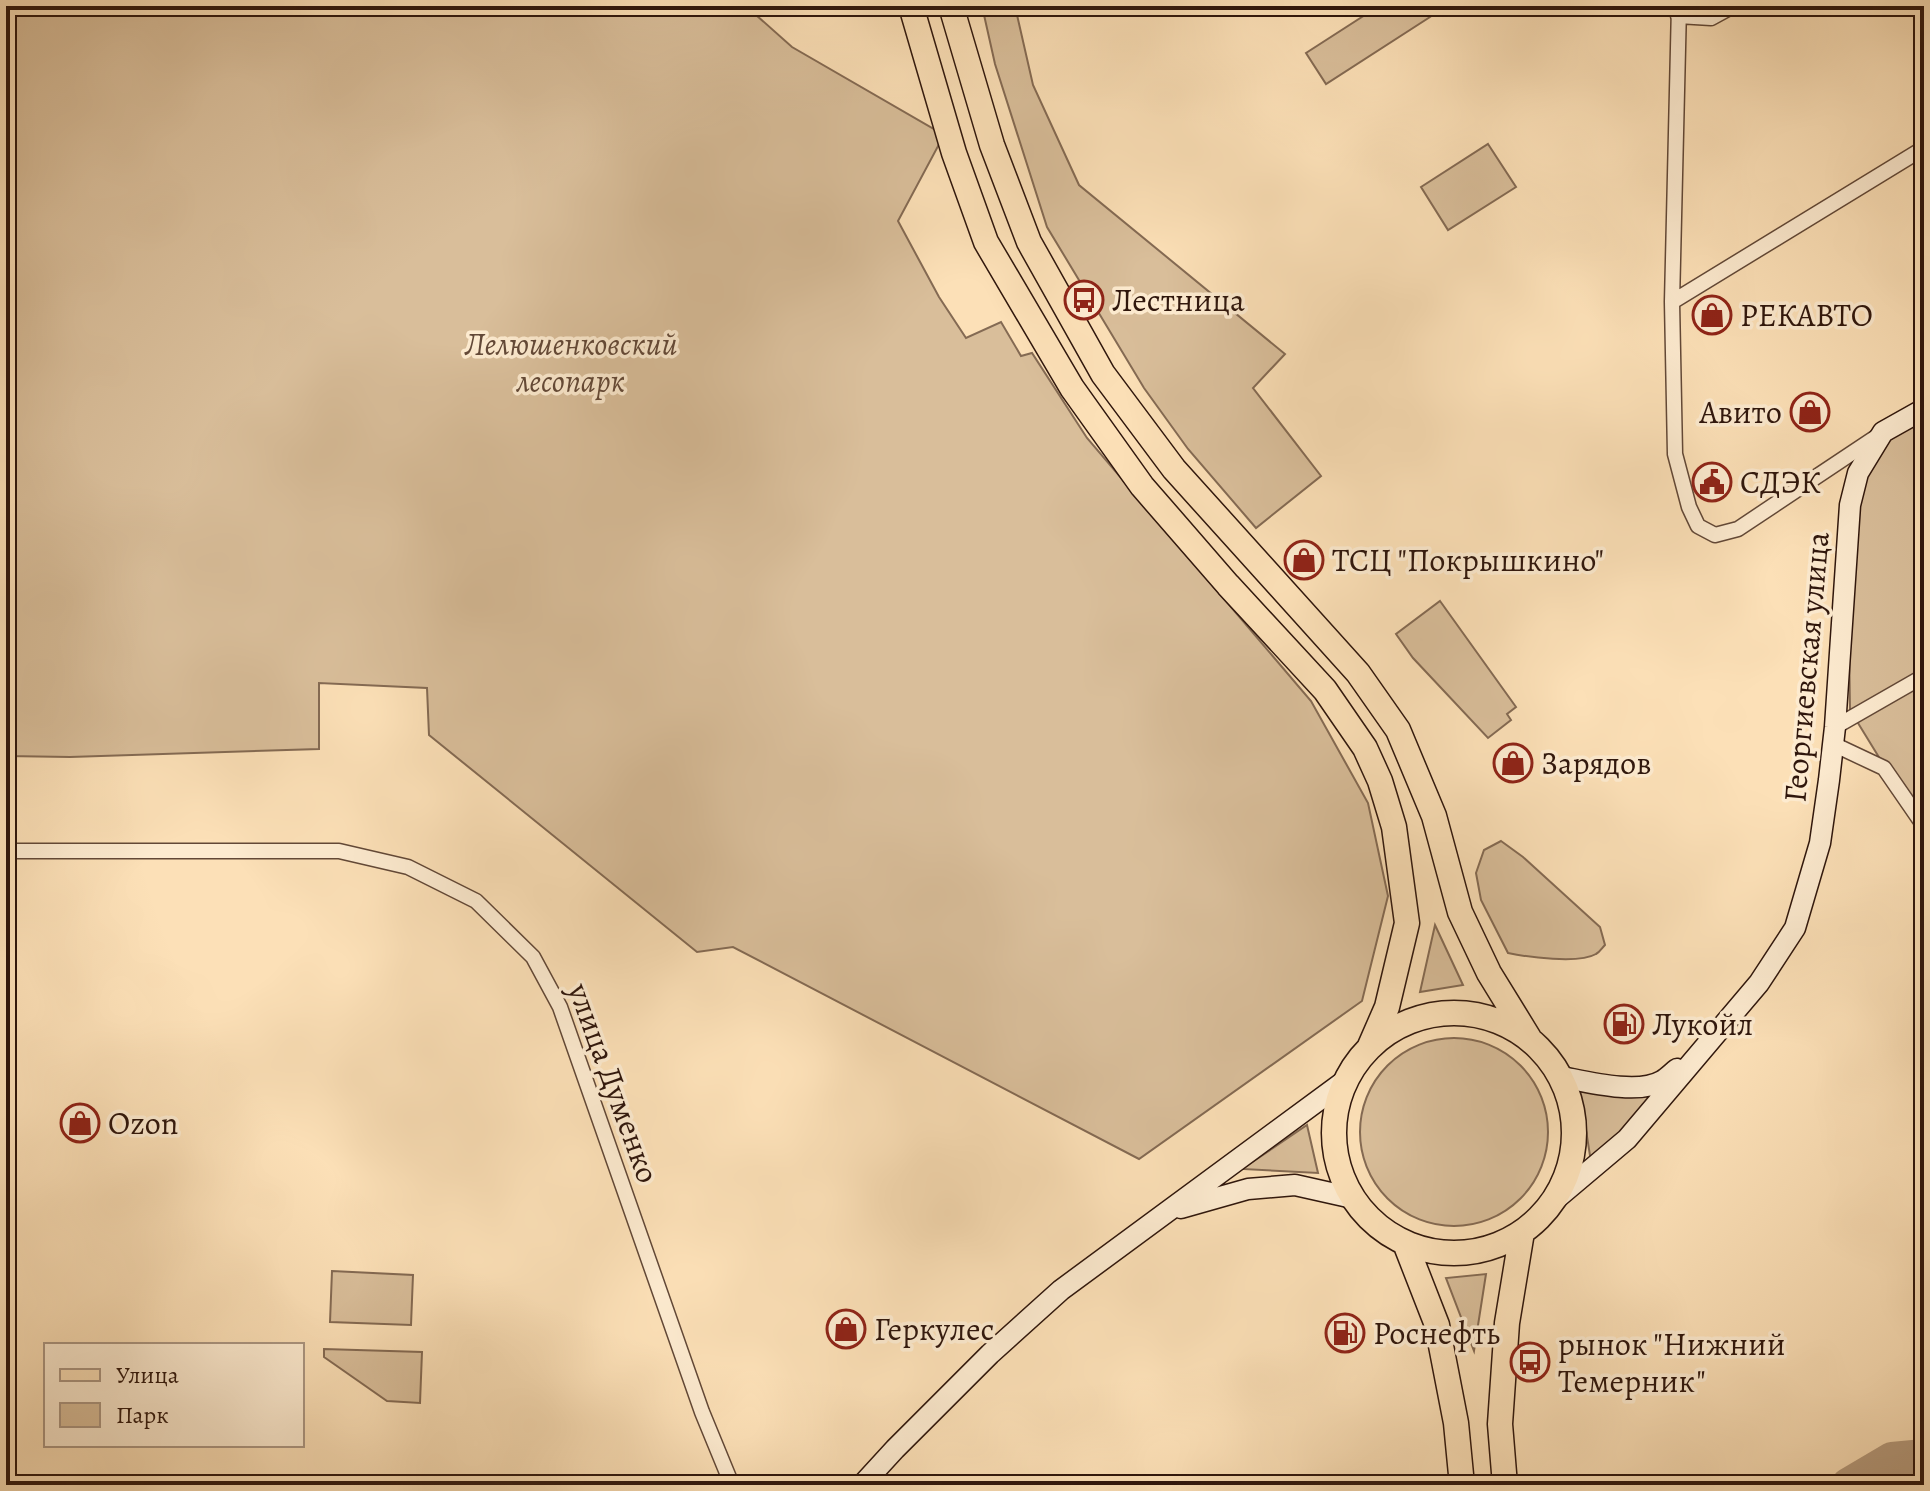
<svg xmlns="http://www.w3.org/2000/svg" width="1930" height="1491" font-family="Alegreya,serif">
	<rect width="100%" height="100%" fill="#fce0b7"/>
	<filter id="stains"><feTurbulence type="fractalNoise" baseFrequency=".0025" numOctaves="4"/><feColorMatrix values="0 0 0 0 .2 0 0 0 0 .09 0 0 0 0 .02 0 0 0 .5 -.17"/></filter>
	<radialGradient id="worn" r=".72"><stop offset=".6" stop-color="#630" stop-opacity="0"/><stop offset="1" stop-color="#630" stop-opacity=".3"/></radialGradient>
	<path fill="#d9be9a" stroke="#846a53" stroke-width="2" d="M6 6H746L792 47 944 135 898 221 939 297 966 338 1001 322 1021 356 1032 353 1087 438 1311 701 1368 803 1388 896 1362 1001 1139 1159 733 947 697 952 429 735 427 688 319 683V749L70 757 6 756Z
		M982 6H1015L1033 85 1079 185 1285 354 1253 388 1321 476 1256 528 1188 449 1144 388 1047 227 995 64Z
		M1379 6H1423L1430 17 1326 84 1306 53Z
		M1488 144 1516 187 1448 230 1421 187Z
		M1924 418V818L1915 816 1850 710 1847 503 1863 468 1896 434Z
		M1440 601 1516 707 1507 714 1511 720 1488 738 1413 658 1396 634Z
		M1501 841 1523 857 1600 927 1605 945C1602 948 1600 952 1596 954 1579 964 1527 957 1508 953L1481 900 1476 873 1484 850Z
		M1435 925 1463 985 1420 992Z
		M1360 1132a94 94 0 1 1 188 0a94 94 0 1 1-188 0Z
		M1580 1092H1665L1591 1162Z
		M1307 1125 1318 1173 1242 1169Z
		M332 1271 413 1275 411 1325 330 1322Z
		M1486 1274 1474 1351 1446 1278Z
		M324 1349 422 1352 420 1403 387 1401 324 1357Z"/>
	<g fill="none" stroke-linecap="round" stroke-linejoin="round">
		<path stroke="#b69b7d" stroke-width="34" d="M1848 1485 1892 1459 1924 1456"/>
		<defs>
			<path id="street" d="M1679 6 1672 302 1675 454 1689 507 1698 526 1715 535 1738 529 1876 437
				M1678 16 1711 18 1733 6
				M1672 302 1924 148
				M1835 727 1924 676
				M1833 744 1884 768 1924 826
				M6 851H339L408 867 476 901 533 957 560 1007 702 1412 732 1485"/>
			<path id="secondary" d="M1562 1077C1588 1082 1638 1095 1662 1081 1667 1078 1672 1073 1677 1069
				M1557 1198 1627 1139 1759 983 1795 928 1820 843 1829 780 1835 727 1850 505 1858 473 1883 432 1924 409
				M1181 1208 1248 1189 1295 1185 1353 1198
				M862 1485 895 1449 990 1354 1061 1290 1346 1080"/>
			<path id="primary" d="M911 6 954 153 986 242 1072 388 1142 486 1228 585 1325 690 1365 748 1380 781 1394 827 1407 923 1387 1007 1370 1046
				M951 6 992 145 1029 242 1103 374 1174 469 1358 673 1398 730 1434 816 1460 912 1489 973 1529 1038
				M1334 1133a120 120 0 1 1 240 0a120 120 0 1 1-240 0Z
				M1405 1243 1437 1325 1456 1423 1462 1485
				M1505 1485 1500 1424 1507 1323 1522 1232"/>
		</defs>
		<use href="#street" stroke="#624837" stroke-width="17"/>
		<use href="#secondary" stroke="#2f160c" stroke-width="23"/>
		<use href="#primary" stroke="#2f160c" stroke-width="27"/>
		<use href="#street" stroke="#fdebd0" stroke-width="14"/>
		<use href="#secondary" stroke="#fdebd0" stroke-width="20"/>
		<use href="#primary" stroke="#fce0b7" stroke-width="24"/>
	</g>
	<defs>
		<symbol id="bus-ring" viewBox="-11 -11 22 22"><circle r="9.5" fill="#fdebd0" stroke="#8f2418" stroke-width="1.5"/><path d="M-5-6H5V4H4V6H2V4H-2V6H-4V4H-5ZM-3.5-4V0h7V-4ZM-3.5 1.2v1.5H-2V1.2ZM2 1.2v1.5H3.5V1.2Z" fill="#8f2418"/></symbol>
		<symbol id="shop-ring" viewBox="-11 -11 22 22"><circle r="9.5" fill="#fdebd0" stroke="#8f2418" stroke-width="1.5"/><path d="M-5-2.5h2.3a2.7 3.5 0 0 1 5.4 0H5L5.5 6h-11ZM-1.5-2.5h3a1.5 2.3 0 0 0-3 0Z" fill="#8f2418"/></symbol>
		<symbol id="civic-ring" viewBox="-11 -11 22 22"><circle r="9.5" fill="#fdebd0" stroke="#8f2418" stroke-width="1.5"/><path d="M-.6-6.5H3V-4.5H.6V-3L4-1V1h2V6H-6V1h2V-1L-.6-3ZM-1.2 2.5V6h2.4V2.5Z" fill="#8f2418"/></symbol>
		<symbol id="fuel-ring" viewBox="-11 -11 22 22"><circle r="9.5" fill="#fdebd0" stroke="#8f2418" stroke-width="1.5"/><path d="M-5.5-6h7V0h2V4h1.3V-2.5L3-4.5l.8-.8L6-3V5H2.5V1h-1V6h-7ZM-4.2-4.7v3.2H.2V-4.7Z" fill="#8f2418"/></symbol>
	</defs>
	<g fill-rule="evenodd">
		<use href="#bus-ring" x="1062" y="278" width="44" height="44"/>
		<use href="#shop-ring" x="1690" y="293" width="44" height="44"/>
		<use href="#shop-ring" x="1788" y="390" width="44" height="44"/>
		<use href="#civic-ring" x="1690" y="460" width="44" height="44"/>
		<use href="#shop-ring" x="1282" y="538" width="44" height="44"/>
		<use href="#shop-ring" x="1491" y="741" width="44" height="44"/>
		<use href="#fuel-ring" x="1602" y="1002" width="44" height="44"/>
		<use href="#shop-ring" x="58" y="1101" width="44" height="44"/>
		<use href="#shop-ring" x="824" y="1307" width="44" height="44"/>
		<use href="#fuel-ring" x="1323" y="1311" width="44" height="44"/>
		<use href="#bus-ring" x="1508" y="1340" width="44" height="44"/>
	</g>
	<g text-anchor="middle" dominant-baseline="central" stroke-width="7" stroke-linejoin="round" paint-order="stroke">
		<g font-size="32" fill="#2f160c" stroke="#fdebd0" text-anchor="start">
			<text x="1112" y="300">Лестница</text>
			<text x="1740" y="315">РЕКАВТО</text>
			<text x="1782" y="412" text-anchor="end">Авито</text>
			<text x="1740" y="482">СДЭК</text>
			<text x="1332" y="560">ТСЦ "Покрышкино"</text>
			<text x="1541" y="763">Зарядов</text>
			<text x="1652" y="1024">Лукойл</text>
			<text x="108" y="1123">Ozon</text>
			<text x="874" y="1329">Геркулес</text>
			<text x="1373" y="1333">Роснефть</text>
			<text x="1558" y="1344">рынок "Нижний<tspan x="1558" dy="37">Темерник"</tspan></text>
		</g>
		<g font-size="32" font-style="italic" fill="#624837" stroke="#fdebd0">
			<text x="571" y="344">Лелюшенковский<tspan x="571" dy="37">лесопарк</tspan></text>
		</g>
		<g font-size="32" fill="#2f160c" stroke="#fdebd0">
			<text transform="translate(1806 667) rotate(-85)">Георгиевская улица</text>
			<text transform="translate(614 1083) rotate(70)">улица Думенко</text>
		</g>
	</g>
	<rect width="1930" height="1491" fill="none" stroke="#fce0b7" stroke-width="32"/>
	<rect x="8" y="8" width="1914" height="1475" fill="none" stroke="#2f160c" stroke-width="4"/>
	<rect x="16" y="16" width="1898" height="1459" fill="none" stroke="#2f160c" stroke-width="2"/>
	<rect x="44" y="1343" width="260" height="104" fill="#fdebd0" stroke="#ab9682" stroke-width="2"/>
	<rect x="60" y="1369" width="40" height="12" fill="#fce0b7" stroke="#ab9682" stroke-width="2"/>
	<text x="116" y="1383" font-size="24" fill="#2f160c">Улица</text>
	<rect x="60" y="1403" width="40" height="24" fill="#d9be9a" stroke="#ab9682" stroke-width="2"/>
	<text x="116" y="1423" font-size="24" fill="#2f160c">Парк</text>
	<rect width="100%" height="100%" filter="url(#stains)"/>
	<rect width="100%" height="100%" fill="url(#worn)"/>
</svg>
